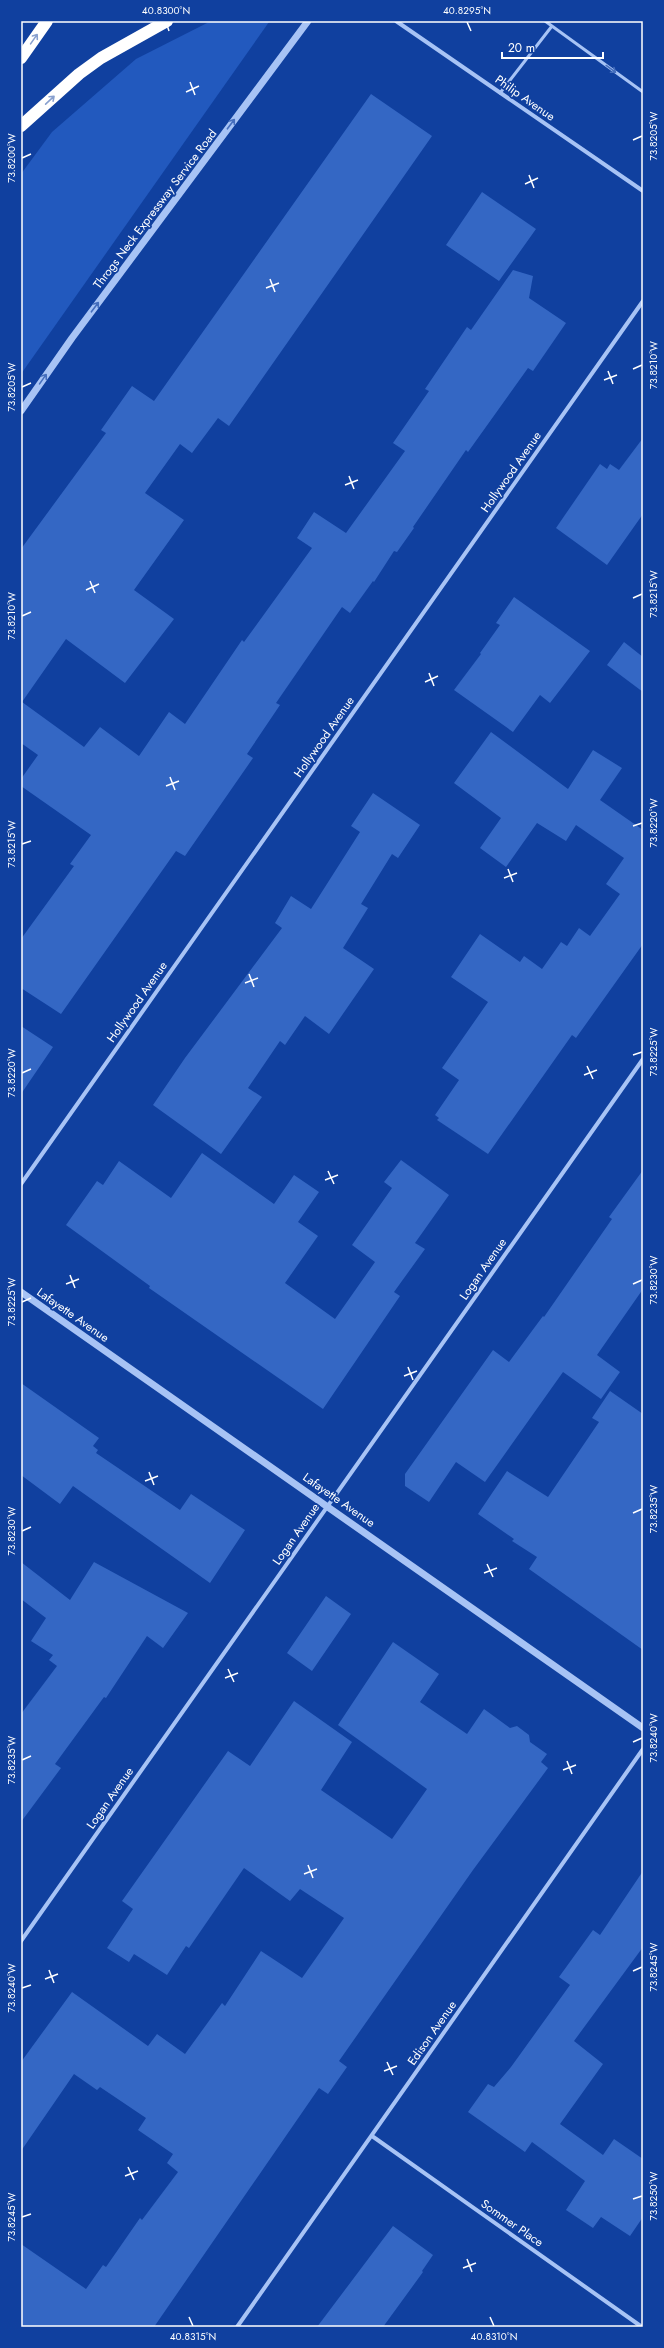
<svg xmlns="http://www.w3.org/2000/svg" width="664" height="2348" font-family="Jost,sans-serif">
	<rect width="100%" height="100%" fill="#10409f"/>
	<path fill="#2259be" d="M211 21 269 22 21 374V174L52 132 136 59Z"/>
	<path fill="#3467c4" d="M371 94 432 136 229 426 218 418 192 453 180 444 145 493 184 520 134 590 174 619 125 683 66 639 22 702 84 747 100 727 139 756 169 712 185 724 242 640 244 642 312 548 297 538 314 512 346 533 405 451 393 443 429 391 425 389 467 327 471 330 513 270 533 276 529 298 566 323 533 371 528 368 468 452 466 450 413 527 414 528 397 552 394 551 374 582 373 581 350 613 342 607 276 703 280 705 247 754 253 758 185 856 176 851 61 1014 21 988V939L74 866 70 864 91 835 21 786V779L38 755 21 743V549L106 433 101 430 132 386 154 401Z
		M482 192 536 229 499 281 446 245Z
		M643 438V514L607 565 556 528 600 464 607 469 610 464 619 470Z
		M514 597 590 651 550 703 540 695 513 732 454 690 481 654 480 653 500 625 496 623Z
		M624 642 643 657V692L607 665Z
		M491 732 568 789 593 750 622 768 600 800 643 830V944L576 1038 572 1035 488 1154 437 1120 439 1118 435 1115 459 1080 442 1068 488 1002 451 977 480 934 520 962 524 956 542 969 561 942 567 946 579 928 590 936 620 894 606 884 624 858 576 825 566 841 537 823 506 867 480 848 501 818 454 783Z
		M373 793 420 825 398 858 392 854 361 904 368 908 343 948 374 969 329 1034 305 1016 285 1045 280 1041 248 1088 262 1097 221 1154 153 1105 185 1058 282 928 275 923 291 896 311 909 360 832 351 826Z
		M21 1026 53 1047 21 1094Z
		M202 1153 274 1204 294 1175 319 1192 298 1222 318 1236 285 1283 335 1319 375 1262 352 1245 392 1188 384 1182 401 1160 449 1195 415 1243 425 1249 394 1292 400 1296 323 1409 149 1288 150 1286 66 1225 97 1181 103 1185 119 1161 171 1198Z
		M643 1170V1289L597 1355 620 1372 601 1399 563 1372 485 1482 456 1462 429 1502 405 1486V1474L493 1350 509 1362 543 1316 544 1317 612 1219 609 1217Z
		M21 1383 99 1438 93 1446 98 1450 96 1453 180 1510 191 1494 245 1530 210 1583 73 1486 60 1504 21 1475Z
		M610 1391 643 1414V1650L529 1569 537 1557 512 1541 514 1539 478 1514 507 1471 548 1497 599 1422 592 1418Z
		M21 1562 70 1600 94 1562 188 1613 163 1648 147 1636 106 1698 104 1697 55 1764 61 1768 21 1822V1714L57 1666 49 1660 53 1655 31 1641 46 1618 21 1599Z
		M326 1596 351 1614 312 1671 287 1653Z
		M393 1642 439 1674 420 1702 467 1734 484 1709 510 1728 517 1726 529 1735 530 1742 547 1754 541 1762 548 1768 473 1870 339 2061 347 2067 328 2094 319 2088 154 2327H21V2244L86 2289 103 2265 106 2267 140 2218 142 2220 178 2172 167 2163 173 2154 138 2130 146 2118 100 2087 97 2090 74 2074 21 2151V2062L72 1992 148 2046 157 2034 185 2054 222 2003 225 2006 261 1951 302 1978 344 1918 300 1889 290 1901 244 1868 189 1948 186 1946 167 1975 134 1954 129 1962 107 1948 133 1909 122 1901 228 1751 250 1766 294 1701 352 1742 321 1790 392 1839 427 1789 338 1725Z
		M643 1871V1947L574 2041 603 2064 560 2124 603 2155 614 2139 643 2159V2217L630 2236 601 2217 593 2228 566 2210 585 2181 532 2142 525 2152 468 2112 488 2084 494 2087 511 2067 570 1985 559 1977 593 1930 600 1935Z
		M393 2226 433 2255 422 2271 423 2272 383 2327H317Z"/>
	<g fill="none" stroke-linecap="round" stroke-linejoin="round">
		<path stroke="#a7c3f5" stroke-width="3" d="M545 21 643 92
			M500 93 552 26"/>
		<path stroke="#a7c3f5" stroke-width="4" d="M396 21 643 191
			M21 1184 643 301
			M21 1941 643 1059
			M372 2136 642 2327
			M237 2327 643 1749"/>
		<path stroke="#a7c3f5" stroke-width="7" d="M21 411 72 338 308 21
			M21 1292 643 1728"/>
		<path stroke="#fff" stroke-width="12" d="M21 58 47 21
			M21 126 79 74 101 58 167 21"/>
	</g>
	<defs><path id="oneway-shaft" d="M-6 0H5M1.5-3L5.5 0L1.5 3" fill="none" stroke-width="1.6" stroke-linecap="round" stroke-linejoin="round"/></defs>
	<g stroke="#88a0cf">
		<use href="#oneway-shaft" transform="translate(34 39) rotate(-55)"/>
		<use href="#oneway-shaft" transform="translate(50 100) rotate(-43)"/>
	</g>
	<g stroke="#456ebd">
		<use href="#oneway-shaft" transform="translate(611 69) rotate(36)"/>
		<use href="#oneway-shaft" transform="translate(231 124) rotate(-53)"/>
		<use href="#oneway-shaft" transform="translate(95 307) rotate(-53)"/>
		<use href="#oneway-shaft" transform="translate(43 379) rotate(-55)"/>
	</g>
	<path fill="none" stroke="#fff" stroke-width="1.5" d="M166 22 169 31M467 22 471 31M190 82 195 95M186 92 199 86M633 140 642 136M22 158 31 154M529 175 534 188M525 184 538 178M270 279 275 292M266 288 279 283M633 369 642 365M608 371 613 384M604 380 617 375M22 387 31 383M349 476 354 489M345 485 358 480M90 581 95 593M86 590 99 584M633 598 642 594M22 616 31 612M429 673 434 686M425 682 438 676M170 777 175 790M166 786 179 781M633 826 642 823M22 844 31 841M508 869 513 882M504 878 517 873M249 974 254 987M245 983 258 978M633 1055 642 1052M587 1066 593 1079M22 1073 31 1069M584 1075 597 1070M328 1171 334 1184M325 1180 338 1175M70 1275 75 1288M66 1284 79 1279M633 1284 642 1280M22 1302 31 1298M408 1367 413 1380M404 1376 417 1371M149 1472 154 1485M145 1481 158 1476M633 1513 642 1509M22 1531 31 1527M487 1564 493 1577M484 1573 497 1568M228 1669 234 1682M225 1678 238 1673M633 1742 642 1738M22 1760 31 1756M567 1761 572 1774M563 1770 576 1765M308 1865 313 1878M304 1874 317 1869M49 1970 54 1983M633 1971 642 1967M45 1979 58 1974M22 1988 31 1985M387 2062 393 2075M384 2071 397 2066M128 2167 134 2180M125 2176 138 2171M633 2199 642 2196M22 2217 31 2214M467 2259 472 2272M463 2268 476 2263M189 2317 193 2326M490 2317 494 2326"/>
	<g text-anchor="middle" dominant-baseline="central" stroke-width="3.5" stroke-linejoin="round" paint-order="stroke">
		<g font-size="12" fill="#fff" stroke="#10409f">
			<text transform="translate(525 98) rotate(35)">Philip Avenue</text>
			<text transform="translate(155 209) rotate(-53)">Throgs Neck Expressway Service Road</text>
			<text transform="translate(511 472) rotate(-55)">Hollywood Avenue</text>
			<text transform="translate(324 737) rotate(-55)">Hollywood Avenue</text>
			<text transform="translate(137 1002) rotate(-55)">Hollywood Avenue</text>
			<text transform="translate(483 1269) rotate(-55)">Logan Avenue</text>
			<text transform="translate(73 1315) rotate(35)">Lafayette Avenue</text>
			<text transform="translate(339 1500) rotate(35)">Lafayette Avenue</text>
			<text transform="translate(296 1534) rotate(-55)">Logan Avenue</text>
			<text transform="translate(110 1798) rotate(-55)">Logan Avenue</text>
			<text transform="translate(432 2033) rotate(-55)">Edison Avenue</text>
			<text transform="translate(512 2223) rotate(35)">Sommer Place</text>
		</g>
	</g>
	<rect width="664" height="2348" fill="none" stroke="#10409f" stroke-width="44"/>
	<path d="M502 52v6h101v-6" fill="none" stroke="#ffffff" stroke-width="2"/>
	<text x="508" y="52" font-size="12" fill="#ffffff" stroke="#10409f" stroke-width="3" paint-order="stroke">20 m</text>
	<rect x="22" y="22" width="620" height="2304" fill="none" stroke="#fff" stroke-width="1.5"/>
	<g font-size="10" text-anchor="middle" fill="#fff">
		<text x="166" y="14">40.8300°N</text>
		<text x="467" y="14">40.8295°N</text>
		<text transform="translate(653 136) rotate(-90)" y="4">73.8205°W</text>
		<text transform="translate(11 158) rotate(-90)" y="4">73.8200°W</text>
		<text transform="translate(653 365) rotate(-90)" y="4">73.8210°W</text>
		<text transform="translate(11 387) rotate(-90)" y="4">73.8205°W</text>
		<text transform="translate(653 594) rotate(-90)" y="4">73.8215°W</text>
		<text transform="translate(11 616) rotate(-90)" y="4">73.8210°W</text>
		<text transform="translate(653 823) rotate(-90)" y="4">73.8220°W</text>
		<text transform="translate(11 844) rotate(-90)" y="4">73.8215°W</text>
		<text transform="translate(653 1052) rotate(-90)" y="4">73.8225°W</text>
		<text transform="translate(11 1073) rotate(-90)" y="4">73.8220°W</text>
		<text transform="translate(653 1280) rotate(-90)" y="4">73.8230°W</text>
		<text transform="translate(11 1302) rotate(-90)" y="4">73.8225°W</text>
		<text transform="translate(653 1509) rotate(-90)" y="4">73.8235°W</text>
		<text transform="translate(11 1531) rotate(-90)" y="4">73.8230°W</text>
		<text transform="translate(653 1738) rotate(-90)" y="4">73.8240°W</text>
		<text transform="translate(11 1760) rotate(-90)" y="4">73.8235°W</text>
		<text transform="translate(653 1967) rotate(-90)" y="4">73.8245°W</text>
		<text transform="translate(11 1988) rotate(-90)" y="4">73.8240°W</text>
		<text transform="translate(653 2196) rotate(-90)" y="4">73.8250°W</text>
		<text transform="translate(11 2217) rotate(-90)" y="4">73.8245°W</text>
		<text x="193" y="2340">40.8315°N</text>
		<text x="494" y="2340">40.8310°N</text>
	</g>
</svg>
